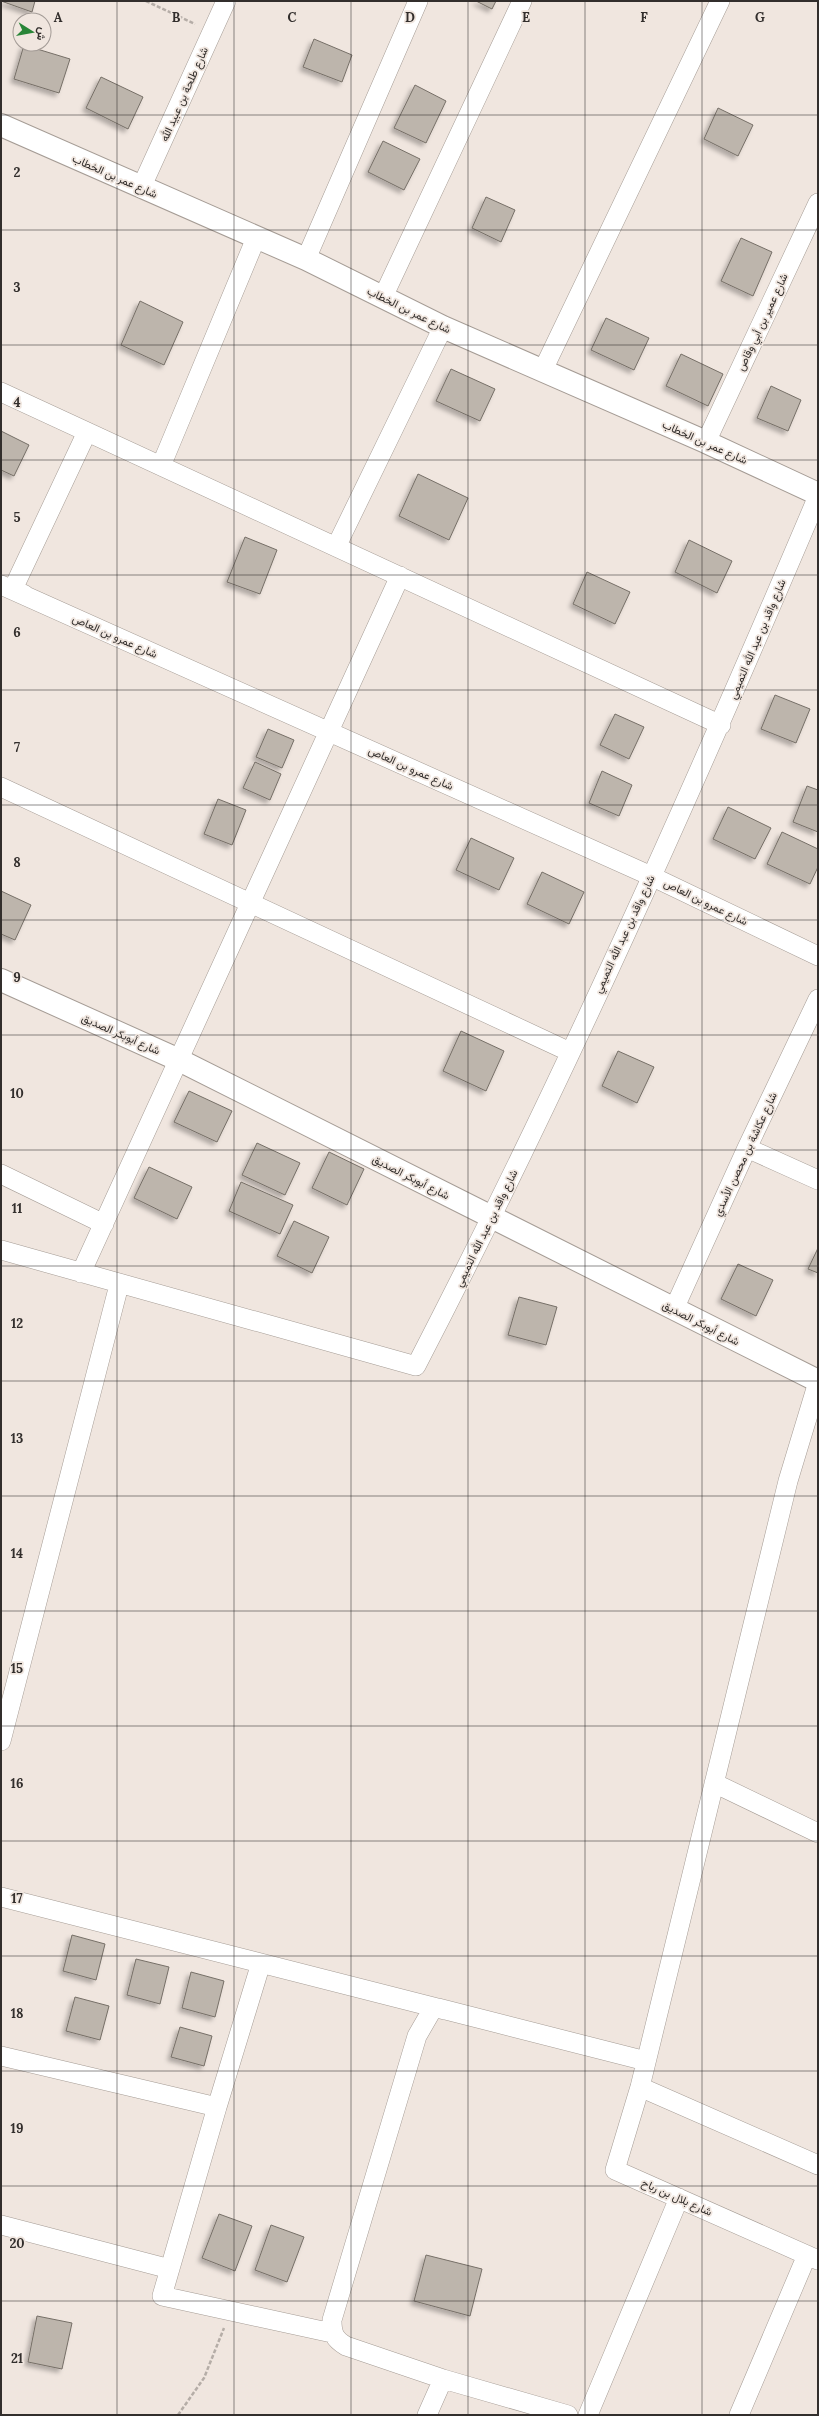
<svg xmlns="http://www.w3.org/2000/svg" width="819" height="2416" font-family="Lora,Vazirmatn,serif">
	<defs>
		<filter id="shadow"><feDropShadow dx="-3.5" dy="3.5" stdDeviation="2" flood-color="#0004"/></filter>
	</defs>
	<rect width="100%" height="100%" fill="#f0e6df"/>
	<path fill="#bdb5ac" stroke="#766f67" filter="url(#shadow)" d="M1 1H35L32 12Z
		M476 1H496L492 9Z
		M314 39 352 55 342 82 303 67Z
		M24 45 70 59 59 93 14 79Z
		M101 77 143 97 128 129 86 108Z
		M415 85 446 101 426 143 394 128Z
		M718 108 753 125 738 156 704 139Z
		M383 141 420 159 404 190 368 172Z
		M486 197 515 210 501 242 472 228Z
		M741 238 772 252 753 296 721 281Z
		M140 301 183 322 164 365 121 345Z
		M606 318 649 338 634 370 591 350Z
		M681 354 723 374 708 406 666 386Z
		M451 369 495 389 480 421 436 401Z
		M771 386 801 400 788 431 757 418Z
		M1 431 29 445 14 476 1 470Z
		M418 474 468 498 449 540 399 516Z
		M245 537 277 550 260 594 227 582Z
		M689 540 732 561 717 593 675 572Z
		M587 572 630 592 615 624 573 604Z
		M775 695 810 709 796 743 761 729Z
		M615 714 644 727 629 759 600 745Z
		M268 729 294 740 282 768 256 757Z
		M255 762 281 774 270 800 243 788Z
		M602 771 632 785 619 816 589 803Z
		M807 786 818 790V832L793 822Z
		M218 799 246 810 232 845 204 834Z
		M728 807 771 828 755 859 713 839Z
		M782 832 818 849V867L810 884 767 864Z
		M471 838 514 858 499 890 456 870Z
		M542 872 584 892 569 924 527 904Z
		M1 891 31 905 15 940 1 934Z
		M461 1031 504 1051 486 1091 443 1071Z
		M618 1051 654 1067 637 1103 602 1086Z
		M189 1091 232 1111 217 1142 174 1122Z
		M257 1143 300 1163 285 1195 242 1175Z
		M329 1152 364 1169 347 1205 312 1188Z
		M149 1167 192 1187 177 1219 134 1198Z
		M241 1182 293 1205 280 1234 229 1211Z
		M294 1221 329 1237 312 1273 277 1256Z
		M818 1248V1273L808 1269Z
		M738 1264 773 1280 756 1316 721 1299Z
		M519 1297 557 1307 546 1345 508 1335Z
		M72 1935 105 1944 96 1980 63 1971Z
		M136 1959 169 1967 160 2004 127 1995Z
		M191 1972 224 1981 215 2017 182 2008Z
		M75 1997 109 2006 100 2040 66 2031Z
		M180 2027 212 2036 204 2066 171 2057Z
		M219 2214 252 2226 235 2271 202 2258Z
		M271 2225 304 2237 287 2282 255 2270Z
		M426 2255 482 2269 470 2316 414 2301Z
		M37 2316 72 2323 62 2369 28 2362Z"/>
	<g fill="none" stroke-linecap="round" stroke-linejoin="round">
		<defs>
			<path id="minor" d="M141 188 226 1
				M306 259 418 1
				M383 297 522 1
				M543 370 720 1
				M1 392 721 725
				M706 442 818 203
				M161 466 256 238
				M336 547 443 327
				M1 585 651 876 818 956
				M25 595 13 589 87 432
				M1 787 570 1052
				M747 1148 818 1180
				M1 1174 104 1224
				M1 1250 416 1366C563 1082 693 790 818 496
				M81 1273 400 576
				M674 1309 747 1148 818 999
				M818 1382 788 1481 640 2087 615 2170 818 2260
				M1 1741 119 1285
				M714 1783 818 1833
				M1 1897 445 2010
				M1 2056 217 2107 261 1963
				M640 2087 818 2165
				M217 2107 162 2296 332 2333
				M1 2225 170 2269
				M427 2415 443 2379
				M568 2415 443 2379 346 2346C334 2339 332 2333 332 2320L417 2036 432 2010 438 2008 646 2061
				M588 2415 679 2198
				M739 2415 807 2255"/>
			<path id="tertiary" d="M1 125 306 259 443 327 706 442 818 494
				M1 980 179 1060 818 1381"/>
		</defs>
		<use href="#minor" stroke="#a59c95" stroke-width="20"/>
		<use href="#tertiary" stroke="#a59c95" stroke-width="24"/>
		<path stroke="#b5ada7" stroke-width="2.5" stroke-dasharray="4 2" stroke-linecap="butt" d="M146 1 195 24
			M178 2415 204 2378 224 2328"/>
		<use href="#minor" stroke="#fff" stroke-width="19"/>
		<use href="#tertiary" stroke="#fff" stroke-width="22"/>
	</g>
	<path fill="none" stroke="#322e2c" stroke-width="1" stroke-opacity="0.55" d="M117 1V2415M234 1V2415M351 1V2415M468 1V2415M585 1V2415M702 1V2415M1 115H818M1 230H818M1 345H818M1 460H818M1 575H818M1 690H818M1 805H818M1 920H818M1 1035H818M1 1150H818M1 1266H818M1 1381H818M1 1496H818M1 1611H818M1 1726H818M1 1841H818M1 1956H818M1 2071H818M1 2186H818M1 2301H818"/>
	<g text-anchor="middle" dominant-baseline="central" stroke-width="3.5" stroke-linejoin="round" paint-order="stroke">
		<g font-size="11" fill="#322e2c" stroke="#f0e6df">
			<text transform="translate(184 94) rotate(-66)">شارع طلحة بن عبيد الله</text>
			<text transform="translate(115 176) rotate(24)">شارع عمر بن الخطاب</text>
			<text transform="translate(409 310) rotate(26)">شارع عمر بن الخطاب</text>
			<text transform="translate(762 322) rotate(-65)">شارع عمير بن أبي وقاص</text>
			<text transform="translate(705 442) rotate(24)">شارع عمر بن الخطاب</text>
			<text transform="translate(115 636) rotate(24)">شارع عمرو بن العاص</text>
			<text transform="translate(757 639) rotate(-67)">شارع واقد بن عبد الله التميمي</text>
			<text transform="translate(411 768) rotate(24)">شارع عمرو بن العاص</text>
			<text transform="translate(706 902) rotate(26)">شارع عمرو بن العاص</text>
			<text transform="translate(624 934) rotate(-65)">شارع واقد بن عبد الله التميمي</text>
			<text transform="translate(121 1034) rotate(24)">شارع أبوبكر الصديق</text>
			<text transform="translate(745 1154) rotate(-65)">شارع عكاشة بن محصن الأسدي</text>
			<text transform="translate(411 1177) rotate(27)">شارع أبوبكر الصديق</text>
			<text transform="translate(486 1228) rotate(-64)">شارع واقد بن عبد الله التميمي</text>
			<text transform="translate(701 1323) rotate(27)">شارع أبوبكر الصديق</text>
			<text transform="translate(677 2197) rotate(24)">شارع بلال بن رباح</text>
		</g>
	</g>
	<g font-size="13" text-anchor="middle" font-weight="bold" fill="#322e2c" stroke="#f0e6df" stroke-width="3.5" stroke-linejoin="round" paint-order="stroke">
		<text x="58" y="22">A</text>
		<text x="176" y="22">B</text>
		<text x="292" y="22">C</text>
		<text x="410" y="22">D</text>
		<text x="526" y="22">E</text>
		<text x="644" y="22">F</text>
		<text x="760" y="22">G</text>
		<text x="17" y="177">2</text>
		<text x="17" y="292">3</text>
		<text x="17" y="407">4</text>
		<text x="17" y="522">5</text>
		<text x="17" y="637">6</text>
		<text x="17" y="752">7</text>
		<text x="17" y="867">8</text>
		<text x="17" y="982">9</text>
		<text x="17" y="1098">10</text>
		<text x="17" y="1213">11</text>
		<text x="17" y="1328">12</text>
		<text x="17" y="1443">13</text>
		<text x="17" y="1558">14</text>
		<text x="17" y="1673">15</text>
		<text x="17" y="1788">16</text>
		<text x="17" y="1903">17</text>
		<text x="17" y="2018">18</text>
		<text x="17" y="2133">19</text>
		<text x="17" y="2248">20</text>
		<text x="17" y="2363">21</text>
	</g>
	<rect width="819" height="2416" fill="none" stroke="#322e2c" stroke-width="4"/>
	<g transform="translate(32 32) rotate(101)"><circle r="19" fill="#f0e6df" stroke="#a49c97"/>
	<path d="M0-3L7 15L0 10L-7 15Z" fill="#288537"/>
	<text y="-6" font-size="11" font-weight="bold" text-anchor="middle" fill="#322e2c">ش</text>
	</g>
</svg>
